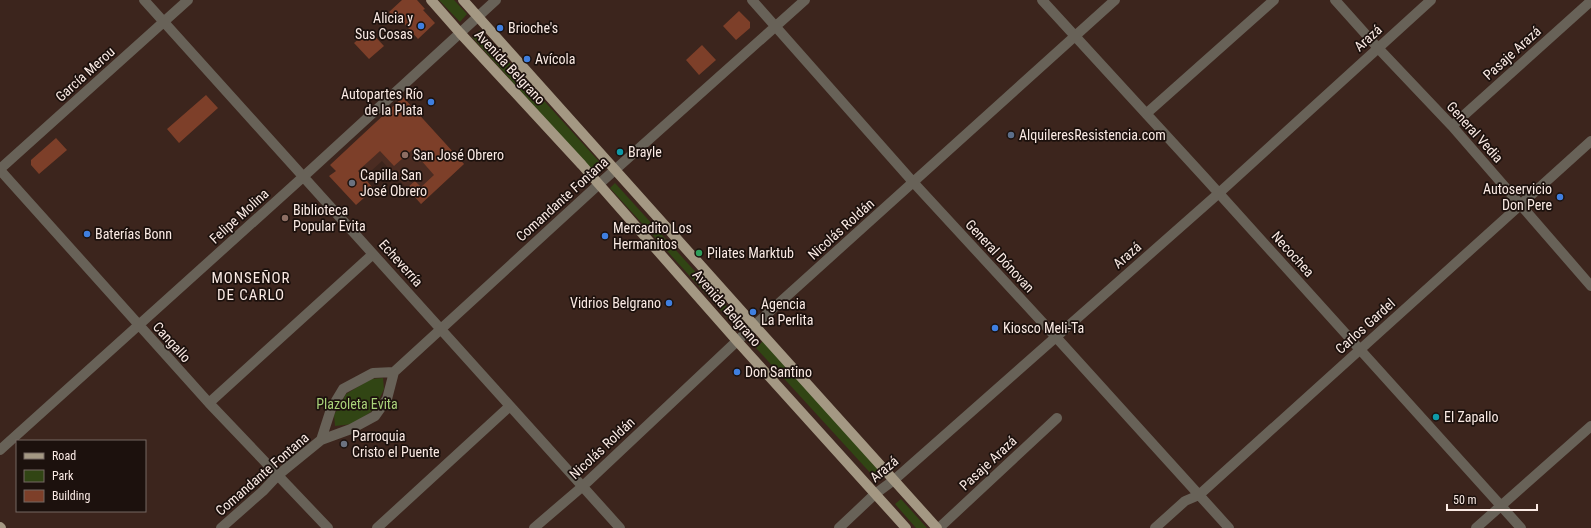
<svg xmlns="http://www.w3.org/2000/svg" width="1591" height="528" font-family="'Roboto Condensed',sans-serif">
	<rect width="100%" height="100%" fill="#3c251d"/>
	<path fill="#4b2c22" d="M403 97 464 164 421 204 382 161 370 172 348 148Z"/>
	<path fill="#314514" d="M439 0H454L467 14 460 22Z
		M480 30 604 167 596 175 472 37Z
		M615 183 740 321 735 326 610 188Z
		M763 341 880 471 874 477 756 348Z
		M383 378 384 389 375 409 353 424 335 426 334 415 346 394 371 379Z
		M901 499 927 528H916L895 504Z"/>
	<path fill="#7d3f29" d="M402 0H417L425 9 423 10 435 23 418 39 402 21 399 24 389 12Z
		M739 11 750 22V28L736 40 723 26Z
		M369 30 384 46 369 59 354 43Z
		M702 45 716 60 699 75 686 60Z
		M206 95 218 108 179 143 167 129Z
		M403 97 464 164 421 204 407 188 415 181 421 187 434 175 412 150 394 166 380 151 358 171 374 189 356 205 329 176 336 171 330 165Z
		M56 138 67 150 39 174 31 165V160Z"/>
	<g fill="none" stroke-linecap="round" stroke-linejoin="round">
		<path stroke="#686258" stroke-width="10" d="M144 0 620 528
			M752 0 913 182 1055 336 1229 528
			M1042 0 1206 179 1521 528
			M1335 0 1378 48 1452 126 1591 286
			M1147 113 1274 0
			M1452 126 1591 1
			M0 169 188 0
			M0 170 209 403 328 528
			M209 403 373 254
			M321 440 331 409 343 389 373 373 394 372
			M0 450 303 177 496 0
			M221 528 263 491 278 475 321 440 351 429 375 416 387 399 394 372 598 185 805 0
			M377 528 510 406
			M534 528 583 486 737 341 1115 0
			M839 528 875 494 894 480 1219 193 1431 0
			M939 528 1057 418
			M1155 528 1185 501 1199 495 1591 141
			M1476 528 1591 426"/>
		<path stroke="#a49883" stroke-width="10" d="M431 0 460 33 582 165 737 341 906 528
			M463 0 755 326 937 528
			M0 527 1 528"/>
	</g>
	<g fill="#3f7fe0" stroke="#1c110d" stroke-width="1.5">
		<circle cx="421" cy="26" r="4"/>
		<circle cx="500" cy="28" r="4"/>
		<circle cx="527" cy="59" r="4"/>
		<circle cx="431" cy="102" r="4"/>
		<circle cx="1560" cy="197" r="4"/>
		<circle cx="87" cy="234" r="4"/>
		<circle cx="605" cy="236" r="4"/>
		<circle cx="669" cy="303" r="4"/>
		<circle cx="753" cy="312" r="4"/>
		<circle cx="995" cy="328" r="4"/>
		<circle cx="737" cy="372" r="4"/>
	</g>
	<circle fill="#5c6f8a" stroke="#1c110d" stroke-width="1.5" cx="1011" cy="135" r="4"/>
	<g fill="#0f9aa8" stroke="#1c110d" stroke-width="1.5">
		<circle cx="620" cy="152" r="4"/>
		<circle cx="1436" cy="417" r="4"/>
	</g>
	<g fill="#8d6e63" stroke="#1c110d" stroke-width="1.5">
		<circle cx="405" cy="155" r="4"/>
		<circle cx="285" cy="218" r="4"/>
	</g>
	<g fill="#6b7280" stroke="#1c110d" stroke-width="1.5">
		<circle cx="352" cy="183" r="4"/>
		<circle cx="344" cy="444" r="4"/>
	</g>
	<circle fill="#2e9e5b" stroke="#1c110d" stroke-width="1.5" cx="699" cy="253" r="4"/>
	<g text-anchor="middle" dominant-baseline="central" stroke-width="3.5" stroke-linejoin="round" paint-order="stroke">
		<g font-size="14" fill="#faeae4" stroke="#1c110d" text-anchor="start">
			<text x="413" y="18" text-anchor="end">Alicia y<tspan x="413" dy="16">Sus Cosas</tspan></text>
			<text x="508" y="28">Brioche's</text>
			<text x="535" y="59">Avícola</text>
			<text x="423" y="94" text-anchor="end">Autopartes Río<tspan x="423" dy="16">de la Plata</tspan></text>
			<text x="1019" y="135">AlquileresResistencia.com</text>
			<text x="628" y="152">Brayle</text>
			<text x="413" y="155">San José Obrero</text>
			<text x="360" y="175">Capilla San<tspan x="360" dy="16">José Obrero</tspan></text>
			<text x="1552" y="189" text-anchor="end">Autoservicio<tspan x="1552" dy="16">Don Pere</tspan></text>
			<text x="293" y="210">Biblioteca<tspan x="293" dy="16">Popular Evita</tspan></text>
			<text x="613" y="228">Mercadito Los<tspan x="613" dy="16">Hermanitos</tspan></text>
			<text x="95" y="234">Baterías Bonn</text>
			<text x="707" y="253">Pilates Marktub</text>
			<text x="661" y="303" text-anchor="end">Vidrios Belgrano</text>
			<text x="761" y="304">Agencia<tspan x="761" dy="16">La Perlita</tspan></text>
			<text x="1003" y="328">Kiosco Meli-Ta</text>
			<text x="745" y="372">Don Santino</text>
			<text x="1444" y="417">El Zapallo</text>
			<text x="352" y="436">Parroquia<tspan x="352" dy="16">Cristo el Puente</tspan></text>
		</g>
		<g font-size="14" fill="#faeae4" stroke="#1c110d">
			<text transform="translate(1368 38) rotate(-42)">Arazá</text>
			<text transform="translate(1512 53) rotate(-42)">Pasaje Arazá</text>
			<text transform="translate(510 67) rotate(47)">Avenida Belgrano</text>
			<text transform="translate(85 74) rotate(-42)">García Merou</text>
			<text transform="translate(1475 132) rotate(48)">General Vedia</text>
			<text transform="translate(562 199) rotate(-42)">Comandante Fontana</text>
			<text transform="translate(239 216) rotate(-42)">Felipe Molina</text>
			<text transform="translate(841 229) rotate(-42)">Nicolás Roldán</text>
			<text transform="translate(1293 254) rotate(48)">Necochea</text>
			<text transform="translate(1127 255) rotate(-41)">Arazá</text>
			<text transform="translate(1000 256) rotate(47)">General Dónovan</text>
			<text transform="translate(401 263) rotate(48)">Echeverría</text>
			<text transform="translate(727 308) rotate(49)">Avenida Belgrano</text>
			<text transform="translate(1365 326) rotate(-42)">Carlos Gardel</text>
			<text transform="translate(172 342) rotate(48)">Cangallo</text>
			<text transform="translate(602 448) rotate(-43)">Nicolás Roldán</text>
			<text transform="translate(988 463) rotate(-43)">Pasaje Arazá</text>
			<text transform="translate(884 469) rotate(-40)">Arazá</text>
			<text transform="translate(262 474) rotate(-41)">Comandante Fontana</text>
		</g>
		<g font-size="14" fill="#a9d179" stroke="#1c110d">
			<text x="357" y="404">Plazoleta Evita</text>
		</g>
		<g font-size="15" letter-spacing="1" fill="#faeae4" stroke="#1c110d">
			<text x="251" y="278">MONSEÑOR<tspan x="251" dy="17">DE CARLO</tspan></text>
		</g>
	</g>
	<rect x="16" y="440" width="130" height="72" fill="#1c110d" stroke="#756863"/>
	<rect x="24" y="453" width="20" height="6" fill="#a49883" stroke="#756863"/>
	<text x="52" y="460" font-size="12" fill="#faeae4">Road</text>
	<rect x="24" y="470" width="20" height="12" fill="#314514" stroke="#756863"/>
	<text x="52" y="480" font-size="12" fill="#faeae4">Park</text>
	<rect x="24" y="490" width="20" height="12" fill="#7d3f29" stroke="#756863"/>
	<text x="52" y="500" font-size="12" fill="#faeae4">Building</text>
	<path d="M1447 504v6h90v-6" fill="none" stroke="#faeae4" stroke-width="2"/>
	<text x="1453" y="504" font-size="12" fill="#faeae4" stroke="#1c110d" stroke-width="3" paint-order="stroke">50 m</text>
</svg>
